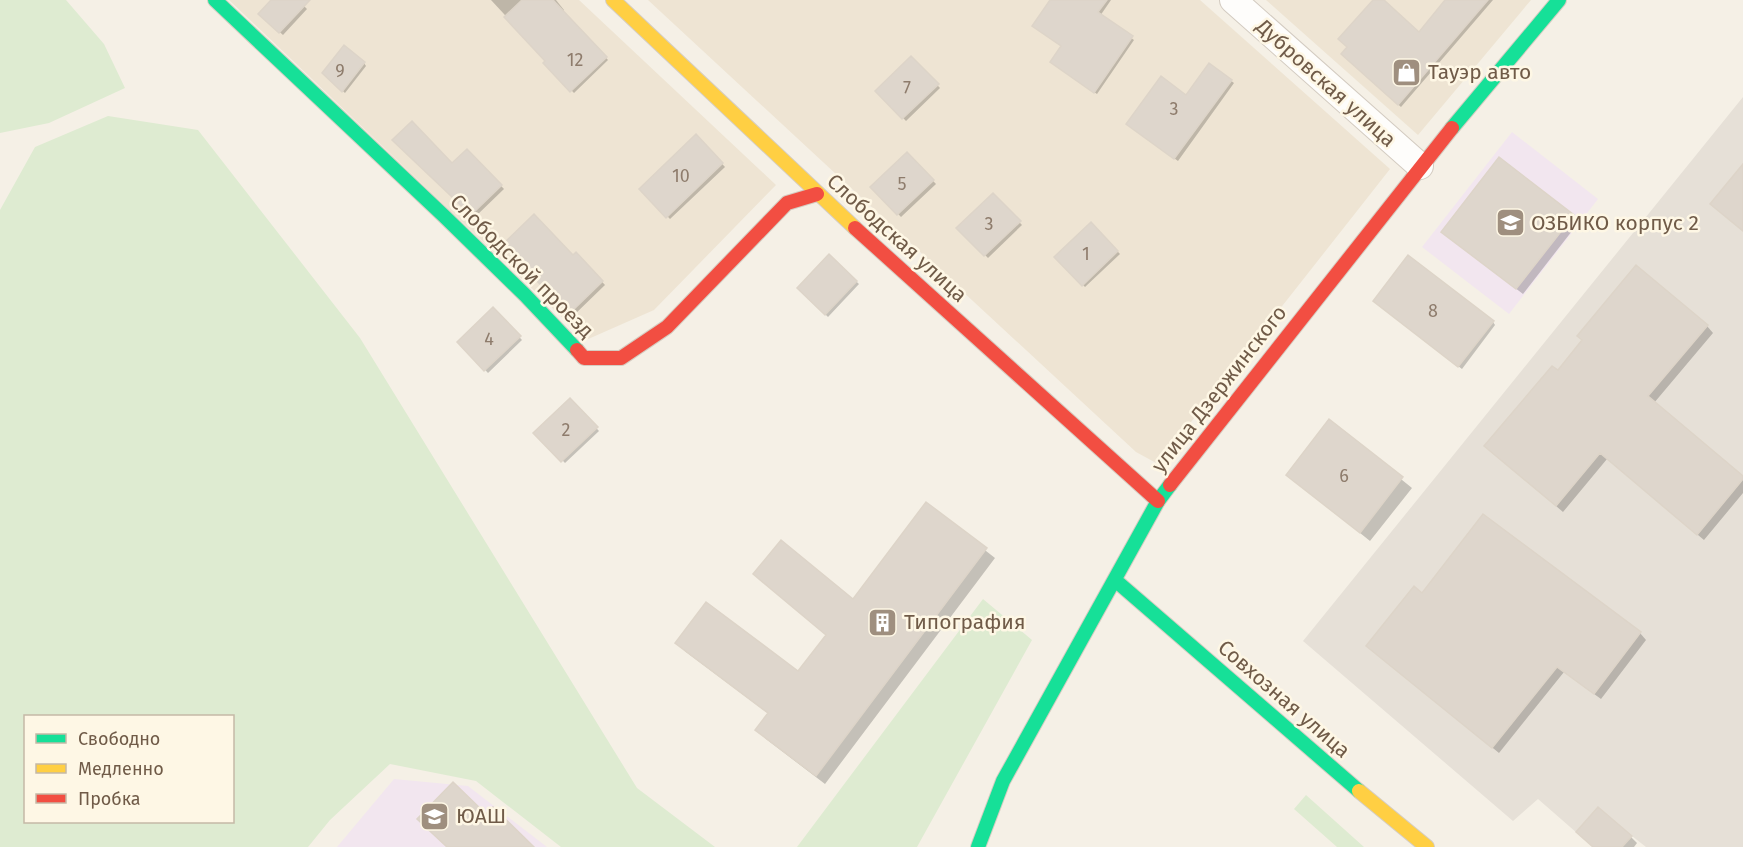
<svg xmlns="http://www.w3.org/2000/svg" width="1743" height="847" font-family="'Fira Sans',sans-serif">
	<rect width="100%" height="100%" fill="#f5f0e6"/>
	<path fill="#eee4d3" d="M229 0H579L776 185 654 310 586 340Z
		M648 0H1200L1390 169 1158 464 1136 452Z
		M1266 0H1531L1418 135Z"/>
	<path fill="#e6e0d7" d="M1743 97V847H1646L1632 836 1622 847H1593L1538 799 1513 821 1303 641Z"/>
	<path fill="#f2e6ef" d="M1512 132 1598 199 1509 314 1422 247Z
		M394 779 468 786 547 847H337Z"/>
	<path fill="#deebd1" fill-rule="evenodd" d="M0 0H66L104 44 125 88 49 123 0 133Z
		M108 116 198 130 360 338 637 788 715 847H561L476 781 390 764 330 820 308 847H0V210L35 147ZM26 716H232V822H26Z
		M983 599 1032 640 917 847H797Z
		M1306 795 1364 847H1337L1294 809Z"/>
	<path fill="#0003" d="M273 0H298L307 9 283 35 260 14Z
		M491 0H556L564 10 540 53Z
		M1051 0H1111L1100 16 1134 40 1097 94 1055 65 1063 47Z
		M1375 0H1381L1419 34 1447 0H1493L1401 107 1343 54Z
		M575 25 608 60 574 93 545 63Z
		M911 58 940 88 906 121 877 91Z
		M364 63 366 66 345 93 324 73Z
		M1210 65 1234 83 1178 161 1130 126 1186 97Z
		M696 136 725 167 670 219 641 189Z
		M394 140 452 165 467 151 504 189 475 217Z
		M907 154 936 184 901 217 872 187Z
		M993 195 1022 225 988 258 959 228Z
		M1573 216 1579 222 1523 294 1450 238Z
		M1091 224 1120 254 1085 287 1056 257Z
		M504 245 573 257 576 254 605 285 573 316Z
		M829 256 859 284 828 317 799 288Z
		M1377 304 1493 322 1495 325 1462 369Z
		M493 309 522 340 488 373 459 342Z
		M1707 326 1713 333 1654 403 1743 478V493L1704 540 1607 459 1563 512 1493 452 1559 373Z
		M570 400 599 431 565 463 536 433Z
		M1329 421 1412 488 1370 541 1288 475Z
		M926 504 995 558 825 784 766 739 757 730 769 714 686 652 677 643 799 673 827 635 755 574 853 601Z
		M1423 596 1640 633 1646 640 1601 699 1564 672 1499 753 1368 646Z
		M1631 837 1637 843 1634 847H1595Z"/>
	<path fill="#ded6cc" stroke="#ddd4c8" stroke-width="1.5" d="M271 0H310L279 33 258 14Z
		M522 0H553L607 57 570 92 543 63 545 61 504 17Z
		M1050 0H1107L1098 12 1133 36 1094 93 1050 62 1061 46 1032 26Z
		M1373 0H1384L1419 32 1445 0H1488L1398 105 1341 54 1347 47 1338 39Z
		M344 45 365 62 342 92 322 73Z
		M911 56 939 84 902 119 875 91Z
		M1209 63 1232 80 1174 159 1126 124 1161 76 1186 95Z
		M412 121 452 163 467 149 502 185 471 215 392 140Z
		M696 134 723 163 666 218 639 189Z
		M907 152 934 180 897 215 870 187Z
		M1499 157 1574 215 1516 289 1441 232Z
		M1743 164V231L1710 204Z
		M993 193 1021 221 984 256 956 228Z
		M534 214 573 255 576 252 603 281 569 314 502 245Z
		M1091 222 1118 251 1082 286 1054 257Z
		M829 254 857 281 825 315 797 288Z
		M1408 255 1494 321 1458 367 1373 301Z
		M1636 265 1708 325 1648 396 1743 476V479L1697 535 1600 453 1556 506 1484 446 1552 366 1558 370 1582 340 1577 336Z
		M493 307 521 336 484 371 457 342Z
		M570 398 598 427 561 462 533 433Z
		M1329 419 1403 477 1360 533 1286 475Z
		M926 502 987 548 816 776 755 730 768 713 675 643 706 602 798 671 826 635 753 574 781 540 853 599Z
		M1483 514 1641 632 1594 694 1557 667 1492 748 1366 646 1414 586 1422 593Z
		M453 782 486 814 493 807 534 847H447L417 819Z
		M1598 807 1632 836 1622 847H1593L1576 832Z"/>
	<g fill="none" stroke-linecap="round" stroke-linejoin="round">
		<defs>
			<path id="street" d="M1233 0 1420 166"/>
			<path id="fast" d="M215 0 444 216 525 295 577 350
				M1452 128 1559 0
				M1115 580 1359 791
				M978 847 1003 781 1158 501 1170 485"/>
			<path id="slow" d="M613 0 855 228
				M1359 791 1427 847"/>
			<path id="jam" d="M855 228 1158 501
				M577 350 584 358H621L667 327 787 203 817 194
				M1170 485 1452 128"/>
		</defs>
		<use href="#street" stroke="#d3cbc1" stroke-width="28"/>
		<use href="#fast" stroke="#d5cdc2" stroke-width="16"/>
		<use href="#slow" stroke="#d5cdc2" stroke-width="16"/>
		<use href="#jam" stroke="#d5cdc2" stroke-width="16"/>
		<use href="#street" stroke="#fefdfb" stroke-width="26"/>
		<use href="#fast" stroke="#16e098" stroke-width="14"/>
		<use href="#slow" stroke="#ffcf43" stroke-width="14"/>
		<use href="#jam" stroke="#f24e42" stroke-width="14"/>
	</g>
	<defs>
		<symbol id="shop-square" viewBox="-11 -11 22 22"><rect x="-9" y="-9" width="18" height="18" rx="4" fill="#9f8f7f" stroke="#fef7e5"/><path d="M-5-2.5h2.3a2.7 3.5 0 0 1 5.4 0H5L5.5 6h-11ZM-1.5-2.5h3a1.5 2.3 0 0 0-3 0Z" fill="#fff"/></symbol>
		<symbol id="university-square" viewBox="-11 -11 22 22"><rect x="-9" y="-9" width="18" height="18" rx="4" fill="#9f8f7f" stroke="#fef7e5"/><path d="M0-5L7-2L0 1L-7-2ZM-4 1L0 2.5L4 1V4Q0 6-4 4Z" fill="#fff"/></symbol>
		<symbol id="building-square" viewBox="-11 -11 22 22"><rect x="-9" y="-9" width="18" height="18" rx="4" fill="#9f8f7f" stroke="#fef7e5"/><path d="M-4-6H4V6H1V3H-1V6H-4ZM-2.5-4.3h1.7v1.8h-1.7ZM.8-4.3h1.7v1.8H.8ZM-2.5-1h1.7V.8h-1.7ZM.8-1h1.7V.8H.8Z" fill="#fff"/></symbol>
	</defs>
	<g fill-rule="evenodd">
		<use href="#shop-square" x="1390" y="56" width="33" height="33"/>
		<use href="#university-square" x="1494" y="206" width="33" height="33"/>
		<use href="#building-square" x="866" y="606" width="33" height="33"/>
		<use href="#university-square" x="418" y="800" width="33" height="33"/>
	</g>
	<g text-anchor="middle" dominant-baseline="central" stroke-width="5" stroke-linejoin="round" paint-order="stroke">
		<g font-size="18" fill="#8e7c6c">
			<text x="575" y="60">12</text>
			<text x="340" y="71">9</text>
			<text x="907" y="88">7</text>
			<text x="1174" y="109">3</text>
			<text x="681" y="176">10</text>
			<text x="902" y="184">5</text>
			<text x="989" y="224">3</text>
			<text x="1086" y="254">1</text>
			<text x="1433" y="311">8</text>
			<text x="489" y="339">4</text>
			<text x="566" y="430">2</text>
			<text x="1344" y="476">6</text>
		</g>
		<g font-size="21" fill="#705b48" stroke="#fef7e5" text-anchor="start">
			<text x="1428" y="72">Тауэр авто</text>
			<text x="1531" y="223">ОЗБИКО корпус 2</text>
			<text x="904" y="622">Типография</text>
			<text x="456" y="816">ЮАШ</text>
		</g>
		<g font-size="21" fill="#705b48" stroke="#fef7e5">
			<text transform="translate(1326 83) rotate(42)">Дубровская улица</text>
			<text transform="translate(897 238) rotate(42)">Слободская улица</text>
			<text transform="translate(522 266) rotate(45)">Слободской проезд</text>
			<text transform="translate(1219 389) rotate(-52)">улица Дзержинского</text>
			<text transform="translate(1284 699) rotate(41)">Совхозная улица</text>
		</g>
	</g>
	<rect x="24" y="715" width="210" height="108" fill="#fef7e5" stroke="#c5b9a6" stroke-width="1.5"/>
	<rect x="36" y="734" width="30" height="9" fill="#16e098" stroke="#c5b9a6" stroke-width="1.5"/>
	<text x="78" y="745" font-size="18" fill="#705b48">Свободно</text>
	<rect x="36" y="764" width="30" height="9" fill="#ffcf43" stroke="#c5b9a6" stroke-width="1.5"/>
	<text x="78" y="775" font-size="18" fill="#705b48">Медленно</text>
	<rect x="36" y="794" width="30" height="9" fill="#f24e42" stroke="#c5b9a6" stroke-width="1.5"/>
	<text x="78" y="805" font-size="18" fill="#705b48">Пробка</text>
</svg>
